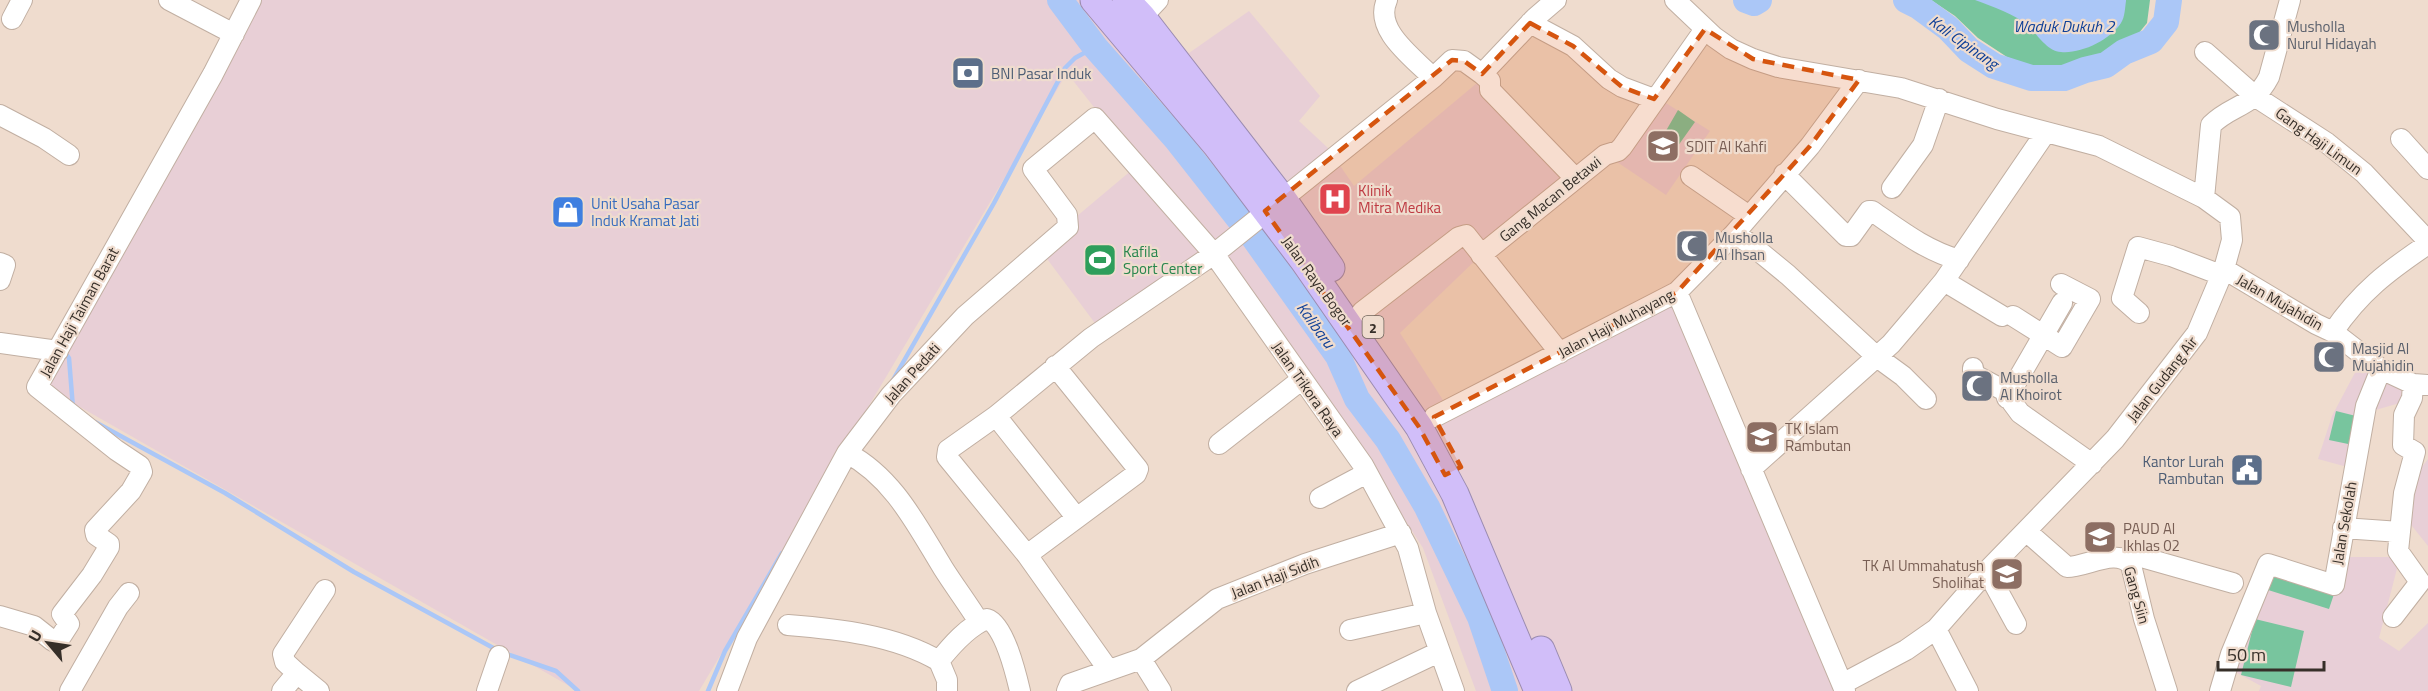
<svg xmlns="http://www.w3.org/2000/svg" width="2428" height="691" font-family="'Titillium Web',sans-serif">
	<rect width="100%" height="100%" fill="#efdcce"/>
	<path fill="#e8cfd6" d="M260 0H1140L1189 53 1249 11 1320 96 1299 121 1328 148 1354 186 1477 83 1567 172 1400 333 1448 408 1681 287 1851 691H1476L1423 548 1320 388 1219 255 1103 334 1039 248 1139 164 1067 73 699 691H578L45 387Z"/>
	<path fill="#e8cfd7" d="M1658 98 1710 131 1666 195 1617 162Z
		M2359 365 2407 388 2410 400 2362 414 2351 468 2318 459 2332 416Z
		M2428 459V546L2408 521V485Z
		M2342 557H2400L2379 638 2399 651 2428 623V691H2259L2261 686 2228 668 2269 569 2335 589Z"/>
	<path fill="#78c59e" d="M1931 0H2150L2147 23 2134 39 2112 54 2068 66H2031L2007 57 1978 38 1955 16Z
		M1678 110 1695 122 1670 157 1656 148Z
		M2336 411 2360 417 2353 445 2329 440Z
		M2271 571 2335 591 2329 609 2265 589Z
		M2255 619 2304 631 2291 687 2241 675Z"/>
	<path fill="#abc7f7" d="M1975 0H2126V1C2125 7 2125 17 2121 23 2110 40 2081 54 2061 52 2047 51 2038 35 2029 27 2014 13 1993 7 1975 0Z"/>
	<g fill="none" stroke-linecap="round" stroke-linejoin="round">
		<path stroke="#abc7f7" stroke-width="4.5" d="M63 350 69 358 73 408
			M893 380 994 203 1065 68 1075 58 1095 47
			M95 422 225 493 354 572 497 650
			M504 653 556 671 578 691
			M708 691 725 651 782 553"/>
		<path stroke="#abc7f7" stroke-width="26" d="M1060 0 1095 47 1177 140 1254 238 1338 356 1357 399 1388 440 1427 507 1480 617 1505 691
			M1746 0 1754 3 1759 0
			M1906 0 1918 6 1948 28 1969 50 1994 66 2031 78H2064L2085 70 2106 65 2124 52 2151 41 2166 22 2169 0"/>
		<defs>
			<path id="minor" d="M169 0 234 34
				M1387 0C1373 30 1414 58 1433 78
				M1675 0 1714 37 1731 49 1753 59 1778 67 1901 88 1997 119 2099 146 2204 198 2230 217 2232 240 2224 269 2197 333 2115 439 1987 571 1936 629 1906 650 1842 684
				M1142 17 1158 0
				M12 19 22 0
				M1530 23 1573 46 1609 79 1622 87 1654 99
				M2205 52 2256 97 2327 143 2364 173 2428 241
				M1482 74 1490 81V90L1494 94 1575 178
				M0 115 44 138 69 155
				M2401 139 2428 169
				M1784 174 1846 236H1851L1869 211H1872C1901 231 1925 250 1959 260
				M1691 176 1749 216
				M1892 188 1923 145 1939 99
				M2204 198 2211 125C2232 104 2253 108 2269 77L2290 0
				M1734 234 1749 243 1788 275 1877 357 1903 376 1926 399
				M1481 255 1605 155 1618 151 1622 147 1705 29
				M0 263 5 265 0 280
				M2224 269 2316 324 2333 332 2381 369 2413 384 2428 385
				M1944 281 2002 316
				M1677 292 1845 691
				M1362 312 1459 237 1466 235 1560 353
				M2139 313 2122 298 2138 247 2171 256 2221 275
				M2013 316 2062 347 2090 299 2061 284
				M2333 332C2360 292 2388 271 2428 244
				M0 343 58 351
				M1055 366 1138 469 1136 474 1027 555 1105 665
				M1973 368V374L2003 390 2020 413 2092 464
				M2007 398 2062 303
				M996 416 1076 517
				M1434 417 1677 292 1734 234 1810 146 1859 80
				M1219 444 1301 380
				M847 453C894 478 917 526 943 568 955 587 968 604 979 622
				M1751 469 1891 344 1914 317 1944 281 2046 132
				M1320 498 1367 473
				M2343 528 2400 532
				M2026 531 2067 567C2087 567 2117 547 2131 565L2144 619 2167 691
				M1027 555 947 457 948 450 996 416 1091 338 1214 254 1433 78 1452 60 1464 61 1482 74 1535 18 1556 0
				M2124 558 2134 555 2233 583
				M1987 571 2016 624
				M0 616 34 626 53 641H58L69 624 62 614 92 575 109 547V544L96 535 95 530 131 491 142 472 140 466 116 450 37 387 213 74 251 0
				M2393 617 2420 582 2398 551 2404 493 2415 452 2403 445 2404 415 2412 398 2413 384
				M788 625C838 629 895 635 939 661
				M1936 629 1968 691
				M1350 630 1426 613
				M1141 659 1161 691
				M297 673 285 662 283 654 325 590
				M70 691 118 607 129 593
				M282 691 297 673 319 691
				M487 691 499 656
				M727 691 747 638 847 453 891 395 965 316 1068 227 1067 215 1033 169 1095 118 1214 254 1363 465 1408 548 1426 613 1454 691
				M947 691V680L939 661C951 646 968 626 987 619 1004 624 1016 674 1020 691
				M1067 691 1070 684 1141 659 1217 599 1305 564 1401 533
				M1357 691 1439 652
				M2220 691 2231 654 2268 564 2334 585 2366 406 2381 369"/>
			<path id="highway" d="M1094 0 1217 146 1304 261 1419 427 1455 494 1538 691
				M1126 0 1142 17 1282 198 1331 268
				M1541 650 1558 691"/>
		</defs>
		<use href="#minor" stroke="#c1afa2" stroke-width="22"/>
		<use href="#highway" stroke="#9b8cb0" stroke-width="29"/>
		<use href="#minor" stroke="#fff" stroke-width="20"/>
		<use href="#highway" stroke="#d1bef9" stroke-width="27"/>
	</g>
	<path fill="#d6550f" fill-opacity="0.2" stroke="#d6550f" stroke-width="4.5" stroke-dasharray="12 8" stroke-linejoin="round" d="M1530 23 1573 46 1622 87 1654 99 1705 29 1753 59 1859 80 1810 146 1677 292 1434 417 1461 467 1445 475 1419 427 1265 211 1452 60 1464 61 1482 74Z"/>
	<defs>
		<symbol id="mosque-square" viewBox="-11 -11 22 22"><rect x="-9" y="-9" width="18" height="18" rx="4" fill="#6b7280" stroke="#efdcce"/><path d="M3.5-4.9A6 6 0 1 0 3.5 4.9A5 5 0 1 1 3.5-4.9Z" fill="#fff"/></symbol>
		<symbol id="bank-square" viewBox="-11 -11 22 22"><rect x="-9" y="-9" width="18" height="18" rx="4" fill="#5c6f8a" stroke="#efdcce"/><path d="M-6-4H6V4H-6ZM0-2.3a2.3 2.3 0 1 0 0 4.6a2.3 2.3 0 1 0 0-4.6Z" fill="#fff"/></symbol>
		<symbol id="school-square" viewBox="-11 -11 22 22"><rect x="-9" y="-9" width="18" height="18" rx="4" fill="#8d6e63" stroke="#efdcce"/><path d="M0-5L7-2L0 1L-7-2ZM-4 1L0 2.5L4 1V4Q0 6-4 4Z" fill="#fff"/></symbol>
		<symbol id="hospital-square" viewBox="-11 -11 22 22"><rect x="-9" y="-9" width="18" height="18" rx="4" fill="#e0444e" stroke="#efdcce"/><path d="M-5-5h3v3.5h4V-5h3V5h-3V1.5h-4V5h-3Z" fill="#fff"/></symbol>
		<symbol id="shop-square" viewBox="-11 -11 22 22"><rect x="-9" y="-9" width="18" height="18" rx="4" fill="#3f7fe0" stroke="#efdcce"/><path d="M-5-2.5h2.3a2.7 3.5 0 0 1 5.4 0H5L5.5 6h-11ZM-1.5-2.5h3a1.5 2.3 0 0 0-3 0Z" fill="#fff"/></symbol>
		<symbol id="stadium-square" viewBox="-11 -11 22 22"><rect x="-9" y="-9" width="18" height="18" rx="4" fill="#2e9e5b" stroke="#efdcce"/><path d="M0-5a6.5 5 0 1 0 0 10a6.5 5 0 1 0 0-10ZM-3.5-1.8h7v3.6h-7Z" fill="#fff"/></symbol>
		<symbol id="civic-square" viewBox="-11 -11 22 22"><rect x="-9" y="-9" width="18" height="18" rx="4" fill="#5c6f8a" stroke="#efdcce"/><path d="M-.6-6.5H3V-4.5H.6V-3L4-1V1h2V6H-6V1h2V-1L-.6-3ZM-1.2 2.5V6h2.4V2.5Z" fill="#fff"/></symbol>
	</defs>
	<g fill-rule="evenodd">
		<use href="#mosque-square" x="2245" y="16" width="38" height="38"/>
		<use href="#bank-square" x="949" y="54" width="38" height="38"/>
		<use href="#school-square" x="1644" y="127" width="38" height="38"/>
		<use href="#hospital-square" x="1316" y="180" width="38" height="38"/>
		<use href="#shop-square" x="549" y="193" width="38" height="38"/>
		<use href="#mosque-square" x="1673" y="227" width="38" height="38"/>
		<use href="#stadium-square" x="1081" y="241" width="38" height="38"/>
		<use href="#mosque-square" x="2310" y="338" width="38" height="38"/>
		<use href="#mosque-square" x="1958" y="367" width="38" height="38"/>
		<use href="#school-square" x="1743" y="418" width="38" height="38"/>
		<use href="#civic-square" x="2228" y="451" width="38" height="38"/>
		<use href="#school-square" x="2081" y="518" width="38" height="38"/>
		<use href="#school-square" x="1988" y="555" width="38" height="38"/>
	</g>
	<g text-anchor="middle" dominant-baseline="central" stroke-width="4.5" stroke-linejoin="round" paint-order="stroke">
		<rect fill="#efdcce" stroke="#6e635a" stroke-width="1.5" x="1362.5" y="316" width="21" height="22" rx="4.5"/>
		<g font-size="14" font-weight="bold" fill="#362f29">
			<text x="1373" y="327">2</text>
		</g>
		<g font-size="15" fill="#5b616d" stroke="#efdcce" text-anchor="start">
			<text x="2287" y="26">Musholla<tspan x="2287" dy="17">Nurul Hidayah</tspan></text>
			<text x="1715" y="237">Musholla<tspan x="1715" dy="17">Al Ihsan</tspan></text>
			<text x="2352" y="348">Masjid Al<tspan x="2352" dy="17">Mujahidin</tspan></text>
			<text x="2000" y="377">Musholla<tspan x="2000" dy="17">Al Khoirot</tspan></text>
		</g>
		<g font-size="15" fill="#4e5e75" stroke="#efdcce" text-anchor="start">
			<text x="991" y="73">BNI Pasar Induk</text>
			<text x="2224" y="461" text-anchor="end">Kantor Lurah<tspan x="2224" dy="17">Rambutan</tspan></text>
		</g>
		<g font-size="15" fill="#362f29" stroke="#efdcce">
			<text transform="translate(2319 141) rotate(36)">Gang Haji Limun</text>
			<text transform="translate(1550 199) rotate(-39)">Gang Macan Betawi</text>
			<text transform="translate(1317 281) rotate(54)">Jalan Raya Bogor</text>
			<text transform="translate(2280 302) rotate(30)">Jalan Mujahidin</text>
			<text transform="translate(79 312) rotate(-61)">Jalan Haji Taiman Barat</text>
			<text transform="translate(1616 323) rotate(-28)">Jalan Haji Muhayang</text>
			<text transform="translate(912 373) rotate(-48)">Jalan Pedati</text>
			<text transform="translate(2162 379) rotate(-52)">Jalan Gudang Air</text>
			<text transform="translate(1308 389) rotate(55)">Jalan Trikora Raya</text>
			<text transform="translate(2344 523) rotate(-80)">Jalan Sekolah</text>
			<text transform="translate(1275 577) rotate(-21)">Jalan Haji Sidih</text>
			<text transform="translate(2137 595) rotate(74)">Gang Siin</text>
		</g>
		<g font-size="15" fill="#785e54" stroke="#efdcce" text-anchor="start">
			<text x="1686" y="146">SDIT Al Kahfi</text>
			<text x="1785" y="428">TK Islam<tspan x="1785" dy="17">Rambutan</tspan></text>
			<text x="2123" y="528">PAUD Al<tspan x="2123" dy="17">Ikhlas 02</tspan></text>
			<text x="1984" y="565" text-anchor="end">TK Al Ummahatush<tspan x="1984" dy="17">Sholihat</tspan></text>
		</g>
		<g font-size="15" fill="#be3a42" stroke="#efdcce" text-anchor="start">
			<text x="1358" y="190">Klinik<tspan x="1358" dy="17">Mitra Medika</tspan></text>
		</g>
		<g font-size="15" fill="#366cbe" stroke="#efdcce" text-anchor="start">
			<text x="591" y="203">Unit Usaha Pasar<tspan x="591" dy="17">Induk Kramat Jati</tspan></text>
		</g>
		<g font-size="15" fill="#27864d" stroke="#efdcce" text-anchor="start">
			<text x="1123" y="251">Kafila<tspan x="1123" dy="17">Sport Center</tspan></text>
		</g>
		<g font-size="16" font-style="italic" fill="#0e3f97" stroke="#efdcce">
			<text x="2064" y="26">Waduk Dukuh 2</text>
			<text transform="translate(1964 42) rotate(35)">Kali Cipinang</text>
			<text transform="translate(1316 325) rotate(54)">Kalibaru</text>
		</g>
	</g>
	<g transform="translate(48 643) rotate(299)" stroke="#efdcce" stroke-width="4.5" paint-order="stroke">
	<path d="M0-4.5L10 22L0 15L-10 22Z" fill="#362f29"/>
	<text y="-9" font-size="16" font-weight="bold" text-anchor="middle" fill="#362f29">U</text>
	</g>
	<path d="M2218 661v9h106v-9" fill="none" stroke="#362f29" stroke-width="3"/>
	<text x="2227" y="661" font-size="18" fill="#362f29" stroke="#efdcce" stroke-width="4.5" paint-order="stroke">50 m</text>
</svg>
